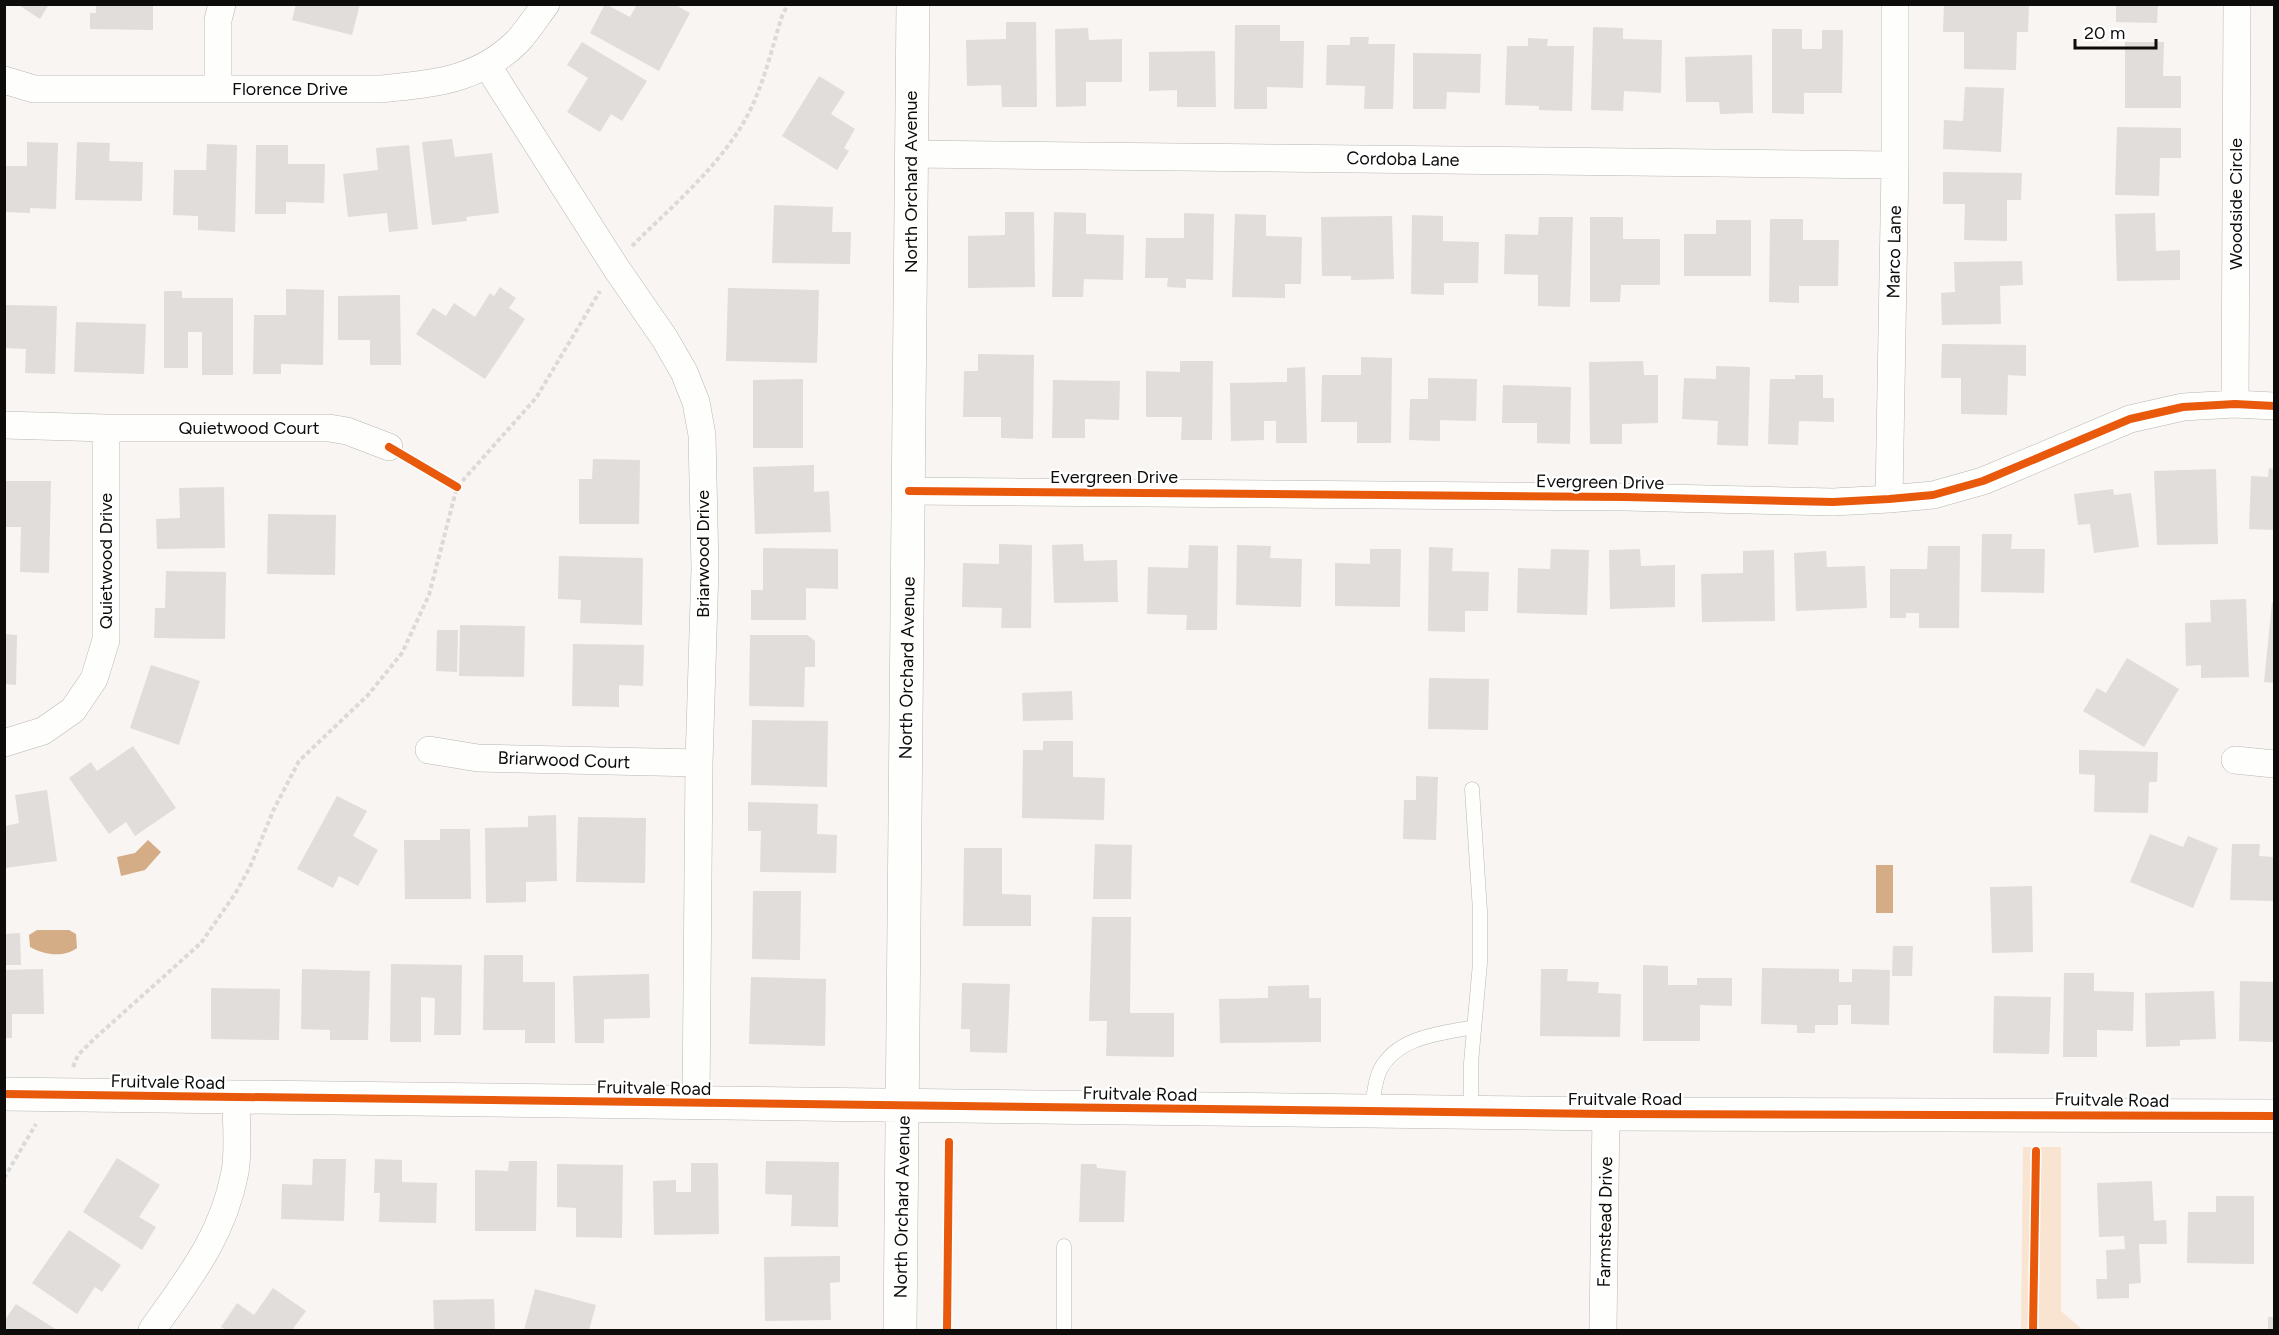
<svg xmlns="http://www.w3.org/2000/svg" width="2279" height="1335" font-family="Figtree,sans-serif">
	<rect width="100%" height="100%" fill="#f8f5f2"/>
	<path fill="#f9e4d1" d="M2023 1147H2061V1311L2083 1330H2021Z"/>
	<path fill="#d4ad87" d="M148 840 161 852 145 870 121 876 117 857 135 853Z
		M1876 865H1893V913H1876Z
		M37 930H69L76 934 77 948C64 958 44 955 30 947L29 935Z"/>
	<path fill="#e0dddb" d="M17 4H49L40 19Z
		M96 4H153V30L90 29V13H96Z
		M296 4H360L352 35 292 20Z
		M605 4 630 17 637 4H674L690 13 659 71 590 33Z
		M1944 4H2029L2028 32H2017L2016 70 1964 69V32H1943Z
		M2116 4H2158L2157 23 2116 22Z
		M1006 22H1036L1037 107H1002L1001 85 967 86 966 40 1006 39Z
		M1235 25H1280V41H1304L1303 88 1267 87V109H1234Z
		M1593 27 1623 28V39L1662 40 1661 93 1624 91 1623 111 1591 110Z
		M1088 28 1089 40 1122 39V82H1086V106L1056 107 1055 29Z
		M1772 29H1802V49H1822V30H1843L1842 93H1804V114L1772 113Z
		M1350 37H1369L1368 44H1395L1393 109H1364L1365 86 1326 85 1327 45H1350Z
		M1528 38 1548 39 1547 46H1574L1572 111 1539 110V106L1505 105 1507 46H1528Z
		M582 42 647 81 622 121 611 114 600 132 567 112 588 78 567 65Z
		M2125 42H2164L2163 76H2181V108H2125Z
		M1215 51 1216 107H1177V90L1149 91V52Z
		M1413 53 1481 54 1480 93 1447 92 1446 109H1413Z
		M1752 55 1753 113 1720 114 1719 102H1686L1685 57Z
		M819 76 845 92 831 114 855 129 844 148 849 151 837 170 782 136Z
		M1965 87 2004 88 2001 152 1943 149 1944 120 1963 121Z
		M2117 127 2181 128V158H2160L2159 196 2115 195Z
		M452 139 455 157 492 153 499 213 466 217 467 221 432 225 422 142Z
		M27 142 58 143 56 209 30 208V213L4 212V166H27Z
		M77 142 110 143 109 161 143 162 142 201 75 200Z
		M207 144 237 145 235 232 198 230V216L173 215 174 170H206Z
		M256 145H288V164H325L324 203 286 202V214H255Z
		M409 145 418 229 389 232 387 213 348 217 343 174 378 170 376 148Z
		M1943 172 2022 173 2021 200H2007V241L1964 240 1965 204H1943Z
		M774 205 833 207 832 232H851L850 264 772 263Z
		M1005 212H1034L1035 287 968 288V236L1005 235Z
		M1054 212 1086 213V234L1124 235 1123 280 1084 279 1083 297H1052Z
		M1184 213 1214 214 1213 280 1186 279V288L1167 287 1168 278H1145L1146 238H1184Z
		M2155 213 2156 251 2180 250V280L2117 281 2115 214Z
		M1235 214 1266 215V236L1302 237 1301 284H1285V298L1232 297Z
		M1412 215 1443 216V241L1479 242 1478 283H1444V295L1411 294Z
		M1392 216 1394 279 1351 280V276H1322L1321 217Z
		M1539 217H1573L1570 307 1538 306V275L1504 274 1505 234 1538 235Z
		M1590 217H1623V239H1660V285H1621L1620 302H1590Z
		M1770 219H1803V240H1839L1838 286H1799V303L1769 302Z
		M1716 220H1751V276H1684V234H1716Z
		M2022 261 2023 285 2000 286 2001 324 1942 325 1941 293 1955 292 1954 262Z
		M500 287 516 298 509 308 525 319 485 379 416 334 433 308 446 316 454 303 475 317 490 293 494 296Z
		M728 288 819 290 817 363 726 361Z
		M286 289 324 290 323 365 281 364V374H253L254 315H286Z
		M164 291H182V298H233V375H202V332H188V368H164Z
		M400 295 401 365H370V340H338V296Z
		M4 305 57 306 55 374 25 373 26 349 4 348Z
		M76 322 146 324 144 374 74 372Z
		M1942 344 2026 345V376L2008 375 2007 415 1961 414V378H1941Z
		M978 354 1034 355 1033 439 1001 438V417H963L964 371H978Z
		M1361 357 1392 358 1391 443H1357V422H1321L1322 375H1361Z
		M1180 361H1213L1212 440H1181L1182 417H1146V371L1180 372Z
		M1643 361 1644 375H1658V423L1622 424V444H1590L1589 362Z
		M1716 366 1750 367 1748 446 1717 445 1718 421 1682 419 1684 378 1716 379Z
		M1305 367 1307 443H1276V421H1264V440L1231 441 1230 383 1287 382V368Z
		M1795 375H1823V398H1834V422L1799 421 1798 445 1768 444 1770 379H1795Z
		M1428 378 1477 379 1476 421 1440 420V441L1409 440 1410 399H1428Z
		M803 379V448H753V380Z
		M1053 380 1120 381 1119 420 1085 419V438H1052Z
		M1503 385 1571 387 1570 444 1537 443V423H1502Z
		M593 459 640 460 639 524H579V479H592Z
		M814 465V492L829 491 831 532 755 534 753 467Z
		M2269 468 2274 469V530L2249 529 2251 476 2268 477Z
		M2216 469 2218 544 2157 545 2154 471Z
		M4 481H51L49 573 20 572 21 527H4Z
		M224 487 225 548 157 549 156 519 180 518 179 488Z
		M2113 489 2114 495 2131 493 2139 547 2094 553 2090 524 2078 525 2074 494Z
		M268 514 336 515 335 575 267 574Z
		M1982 534H2012L2011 549H2045L2044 593 1981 592Z
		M999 544 1032 545 1031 628H1001L1002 608 962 607 963 563 999 564Z
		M1083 544 1084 561 1117 560 1118 602 1054 603 1052 545Z
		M1189 545 1218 546 1217 630H1186L1187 615 1147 614 1148 567 1188 568Z
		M1237 545 1271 546 1270 558 1302 559 1301 607 1236 605Z
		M1928 546H1960L1959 628H1919V613H1906V618H1890V569H1927Z
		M1429 547 1453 548 1452 571 1489 572 1488 611H1465V632L1428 631Z
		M763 548 838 549V589L806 588V620H751V590H763Z
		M1370 549H1401L1400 607 1335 606V563L1370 564Z
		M1551 549 1589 550 1587 615 1517 613 1518 568 1550 569Z
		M1640 549 1641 566 1675 565V607L1610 609 1609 550Z
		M1774 550 1775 621 1702 622 1701 574 1743 573V551Z
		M1826 551 1827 567 1865 566 1867 608 1796 611 1794 553Z
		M559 556 643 558 642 625 580 623 581 600 558 599Z
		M166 571 226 572 225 639 154 638 155 608H165Z
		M2246 599 2249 677 2201 678V665L2186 666 2185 623 2211 622 2210 600Z
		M2272 603H2274V683L2264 682Z
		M460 625 525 626 524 677 459 676Z
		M437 630H458L457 672 436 671Z
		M4 634 17 635 16 685 4 684Z
		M750 635H807L815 641V667H805L804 707 749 706Z
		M573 644 644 645 643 686 619 685V707L572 706Z
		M2127 658 2179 689 2144 747 2083 711 2097 688 2106 693Z
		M151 665 200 681 179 745 130 728Z
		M1429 678 1489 679 1488 730 1428 729Z
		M1072 691 1073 720 1023 721 1022 693Z
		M752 720 828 721 827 787 751 785Z
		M1043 741H1073V777L1105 778 1104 820 1022 818 1023 750H1043Z
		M133 746 176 808 135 836 126 822 109 834 69 778 91 762 97 771Z
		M2079 750 2158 752 2157 782H2149L2148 813 2094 812 2095 775 2079 774Z
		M1416 776 1438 777 1436 840 1403 839 1404 800H1416Z
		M47 790 57 861 5 868V826L19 823 15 795Z
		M337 796 367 811 353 836 378 850 358 886 339 876 333 888 297 869Z
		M748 802 818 804 817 834 837 835 836 873 760 872 761 831H748Z
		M556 815 557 881 526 882V902L486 903 485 828 528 827V816Z
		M578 817 646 818 645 883 576 882Z
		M440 829H470L471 899H405L404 840H440Z
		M2150 834 2183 847 2188 836 2218 848 2193 908 2130 882Z
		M1095 844 1132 845 1131 899H1093Z
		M2232 844H2260L2259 856 2274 857V901L2230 900Z
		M964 848H1002V894L1031 895V926H963Z
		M2032 886 2033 952 1992 953 1990 887Z
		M753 891H801L800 960 752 959Z
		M1092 917H1131L1130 1013H1174V1057L1106 1056 1107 1021H1089Z
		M20 933 21 965H4V934Z
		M1893 946H1913L1912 976H1892Z
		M484 955H523V982H555V1043H525V1030H483Z
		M391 964 462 965 461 1035H434L435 998 421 997V1042H390Z
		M1643 965 1668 966V985H1697V978H1732V1006L1700 1005V1041H1643Z
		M1762 968 1839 969V982H1852V969L1890 970 1889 1025 1851 1024V1005H1838V1025H1815V1033H1797V1025L1761 1024Z
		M43 969 44 1014H12V1038H4V970Z
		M302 969 370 971 368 1040H330V1030L301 1029Z
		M1541 969H1568L1567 981 1599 982 1598 993 1621 994 1620 1037 1540 1036Z
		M2064 973H2094V991L2134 992 2133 1031 2097 1030V1057H2063Z
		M649 974 650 1018 604 1019V1043H575L573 976Z
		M751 977 826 979 825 1046 749 1044Z
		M2240 981 2274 982V1042L2239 1041Z
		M962 983 1010 984 1007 1053 970 1052V1029H961Z
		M1309 985V998H1321V1042L1220 1043 1219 999 1268 998V986Z
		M211 988 280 989 279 1040 211 1039Z
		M2214 991 2216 1039 2180 1040V1046L2146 1047 2145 993Z
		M1994 996 2051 997 2049 1054 1993 1053Z
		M117 1158 160 1185 139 1217 156 1227 142 1250 83 1212Z
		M313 1159H346L344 1221 281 1219 282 1184 312 1185Z
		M375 1159 402 1160V1182L437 1183 436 1223 379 1222 380 1193H374Z
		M509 1161H537L536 1231H475V1170L508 1171Z
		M766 1161 839 1162 838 1227 791 1226 792 1195 765 1194Z
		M691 1163H718L719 1234 654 1235 653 1181 676 1180V1192H691Z
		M557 1164 623 1165 622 1238 576 1237V1208L557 1207Z
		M1081 1164H1096L1097 1168 1126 1171 1124 1222H1079Z
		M2152 1181 2154 1221 2166 1220 2167 1244H2139L2141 1283 2129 1284V1298L2097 1299 2096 1279H2107L2106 1250 2125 1249 2124 1236 2099 1237 2097 1183Z
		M2216 1196H2254V1264L2187 1263 2188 1212H2216Z
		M69 1230 121 1265 102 1292 95 1287 77 1314 32 1283Z
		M840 1256V1282L830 1283 831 1320 765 1321 764 1257Z
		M273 1288 306 1311 292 1330H226L221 1327 237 1303 254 1315Z
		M535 1289 596 1305 589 1330H524Z
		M494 1299 495 1330H434L433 1300Z
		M16 1304 57 1330H4V1321Z
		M2268 1317H2274V1330H2268Z"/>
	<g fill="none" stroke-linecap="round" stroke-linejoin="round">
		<defs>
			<path id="lane" d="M1371 1112C1374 1099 1374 1082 1380 1070 1398 1036 1440 1034 1474 1027
				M1471 1113V1063L1480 963V911L1472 789
				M1064 1246V1330"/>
			<path id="street" d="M487 65 616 268 665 339 684 372 696 402 702 435 705 568 699 763 696 1103
				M4 80 34 89H382C434 83 478 81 518 41 528 30 537 16 546 4
				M218 89V20L222 4
				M911 154 1895 165
				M2235 404 2237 4
				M4 425 106 428H329L347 431 389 447
				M909 491 1625 497 1833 502 1889 499 1933 495 1983 481 2130 419 2183 407 2235 404 2274 406
				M1889 499 1895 165V4
				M4 743 43 731 73 710 94 679 106 640V428
				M429 750 478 758 699 763
				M2235 760 2274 764
				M152 1330C189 1278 223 1236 235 1172 239 1149 236 1122 236 1098
				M1603 1330 1606 1114"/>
			<path id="secondary" d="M4 1094 1606 1114 2274 1116
				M900 1330 913 4"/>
		</defs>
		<use href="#lane" stroke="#b9b7b4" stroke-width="15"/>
		<use href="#street" stroke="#b9b7b4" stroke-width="28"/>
		<use href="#secondary" stroke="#b9b7b4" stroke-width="34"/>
		<path stroke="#dbdad8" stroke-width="4" stroke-dasharray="4.5 3" stroke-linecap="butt" d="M632 246C672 206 717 169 745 120 763 88 771 51 782 16L788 4
			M73 1067 78 1055 94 1039 201 943 235 894 250 867 274 809 299 761 368 695 402 653 429 595 457 487 536 398 600 291
			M4 1178 36 1124"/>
		<use href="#lane" stroke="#fefefd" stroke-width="14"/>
		<use href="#street" stroke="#fefefd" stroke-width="27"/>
		<use href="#secondary" stroke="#fefefd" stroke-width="33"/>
		<defs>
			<path id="cycleway" d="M389 447 457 487
				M909 491 1625 497 1833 502 1889 499 1933 495 1983 481 2130 419 2183 407 2235 404 2274 406
				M4 1094 1606 1114 2274 1116
				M947 1330 949 1142
				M2033 1330 2036 1151"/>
		</defs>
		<use href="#cycleway" stroke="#fff" stroke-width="11"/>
		<use href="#cycleway" stroke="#e8590c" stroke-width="8"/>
	</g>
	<g text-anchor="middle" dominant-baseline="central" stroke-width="4.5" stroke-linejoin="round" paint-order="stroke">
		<g font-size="18" fill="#0e0c0a" stroke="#fff">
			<text x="290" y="89">Florence Drive</text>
			<text transform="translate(1403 159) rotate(1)">Cordoba Lane</text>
			<text transform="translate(911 182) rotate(-90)">North Orchard Avenue</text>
			<text transform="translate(2236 204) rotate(-90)">Woodside Circle</text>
			<text transform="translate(1894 252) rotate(-89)">Marco Lane</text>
			<text x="249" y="428">Quietwood Court</text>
			<text x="1114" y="477">Evergreen Drive</text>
			<text transform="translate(1600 482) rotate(1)">Evergreen Drive</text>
			<text transform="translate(703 554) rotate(-90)">Briarwood Drive</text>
			<text transform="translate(106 561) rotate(-90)">Quietwood Drive</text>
			<text transform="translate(907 668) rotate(-89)">North Orchard Avenue</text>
			<text transform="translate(564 760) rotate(2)">Briarwood Court</text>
			<text transform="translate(168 1082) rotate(1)">Fruitvale Road</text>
			<text transform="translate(654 1088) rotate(1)">Fruitvale Road</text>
			<text transform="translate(1140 1094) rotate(1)">Fruitvale Road</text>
			<text x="1625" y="1099">Fruitvale Road</text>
			<text transform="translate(2112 1100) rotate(1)">Fruitvale Road</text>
			<text transform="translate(902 1207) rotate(-89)">North Orchard Avenue</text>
			<text transform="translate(1605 1222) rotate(-89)">Farmstead Drive</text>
		</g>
	</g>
	<rect width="2279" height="1335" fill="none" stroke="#0e0c0a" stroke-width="12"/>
	<path d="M2075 39v9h81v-9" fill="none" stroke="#0e0c0a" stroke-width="3"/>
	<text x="2084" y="39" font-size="18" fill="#0e0c0a" stroke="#ffffff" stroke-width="4.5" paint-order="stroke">20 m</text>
</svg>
